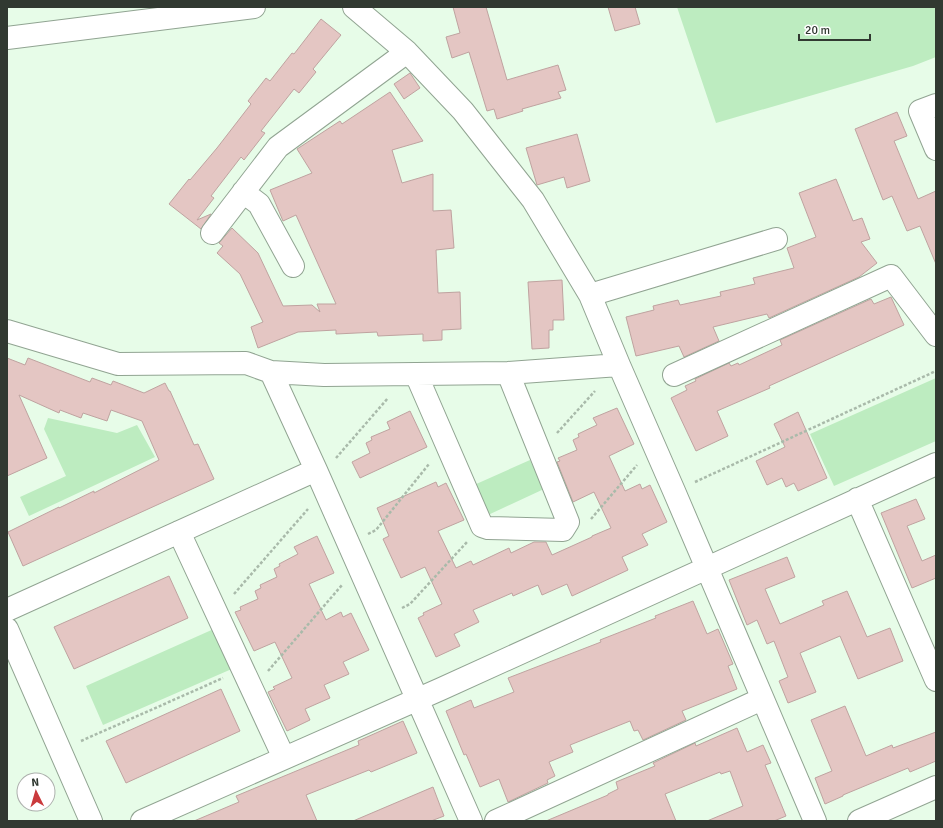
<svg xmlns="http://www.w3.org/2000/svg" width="943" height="828" font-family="Signika,sans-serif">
	<rect width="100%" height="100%" fill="#e7fce8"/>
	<path fill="#bdecc0" d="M677 7H936V57L913 66 716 123Z
		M936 378V441L834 486 810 434Z
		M48 418 117 433 137 425 155 457 29 516 20 497 66 476 44 429Z
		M530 460 544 489 488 515 474 485Z
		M216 628 234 668 103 725 86 686Z"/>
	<path fill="#e4c6c3" stroke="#bfa3a0" d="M453 7H486L507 80 558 65 566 90 558 92 561 98 522 109 523 111 497 119 494 109 487 111 469 52 452 58 446 37 460 33Z
		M608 7H635L640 24 615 31Z
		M321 19 341 35 313 69 316 72 299 93 294 89 261 131 265 133 244 160 241 157 211 196 214 198 197 220 211 214 201 229 169 204 189 179 190 180 217 148 251 104 248 101 266 78 270 81 292 53 294 54Z
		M410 73 420 88 404 99 394 84Z
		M390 92 423 141 392 150 402 183 433 174V211L451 210 454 248 436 250 438 293 460 292 461 329 442 330V340L423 341V334L378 336 377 332 336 334V330L298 332 258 348 251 327 263 322 240 274 217 253 223 246 219 243 232 228 258 253 283 306 312 305 320 312 317 304H336L296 215 283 221 270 190 312 173 297 149 340 121 342 124Z
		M897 112 907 136 894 141 918 199 936 191V264L920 226 907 231 892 196 883 200 855 129Z
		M577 134 590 181 567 188 564 177 537 185 526 148Z
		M836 179 853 221 862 218 870 239 861 242 877 263 859 277 769 318 767 314 713 327 719 341 684 357 679 346 636 356 626 317 654 310 653 306 678 300 680 305 721 296 720 292 755 284 753 278 794 268 787 248 816 237 799 193Z
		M562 280 564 320H553V330H549V348L532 349 528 282Z
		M891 297 904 325 769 386 770 388 717 411 728 436 696 451 671 398 687 390 685 386 696 381 695 379 729 363 731 366 738 363 739 365 782 345 780 340 871 299 874 304Z
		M7 358 25 365 28 358 90 382 92 378 111 385 113 381 144 393 165 383 169 391H170L194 445 198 444 214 479 23 566 8 532 59 507V508L94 491V493L159 460 142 421 111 410 107 421 83 413 81 418 60 410 59 413 19 395 47 458 7 476Z
		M617 408 634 444 609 456 625 491 640 484 642 489 650 485 667 522 642 534 648 545 622 557 628 570 572 596 567 584 542 595 538 585 513 596 512 593 473 610 479 622 454 634 460 646 436 657 418 618 424 615 423 613 442 604 425 567 401 578 383 539 389 536 377 508 436 482 438 487 446 483 464 520 438 531 456 568 471 561 473 565 509 548 511 553 534 542H546L552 555 592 537V536L611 528 594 492 573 502 557 462 560 461 558 458 577 450 573 440 579 437 578 434 597 425 593 418Z
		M410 411 427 447 360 478 352 462 370 453 366 443 372 440 371 437 390 429 387 422Z
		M798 412 827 478 798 491 794 483 786 487 782 478 767 485 756 461 785 447 774 424Z
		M916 499 925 519 907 526 922 561 936 555V578L912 588 881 513Z
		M317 536 334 573 309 584 326 620 341 612 343 617 351 613 369 650 343 662 349 674 324 685 330 698 305 709 310 720 287 731 268 692 275 689 273 687 292 678 275 642 254 651 235 612 241 610 240 607 258 599 255 591 261 588 260 585 277 577 274 569 280 566 279 564 298 554 294 547Z
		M787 557 795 577 765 589 780 624 824 605 822 601 847 591 867 637 890 628 903 661 858 679 840 636 800 653 816 692 788 703 779 681 788 677 774 641 767 644 757 620 747 625 729 580Z
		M169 576 188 618 74 669 54 627Z
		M693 601 707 634 718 629 733 664 728 666 737 689 682 711 686 720 643 740 638 730 634 731 630 721 570 745 573 752 549 762 555 776 547 780 548 783 508 802 499 779 480 787 466 754 464 755 446 711 471 700 474 708 514 692 508 678 601 642 600 640 656 618 655 616Z
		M221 689 240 731 126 783 106 741Z
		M845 706 866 756 892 745 893 748 936 732V761L910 772 908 768 843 795V796L825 804 815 778 832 771 811 720Z
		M403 721 417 753 371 772 369 770 306 795 317 821H194L239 802 236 796 359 745 358 741Z
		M737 728 747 752 763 745 771 763 765 765 786 816 774 821H707L743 806 730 771 721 774 720 772 665 794 676 821H546L608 795V794L618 789 616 782 655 766 653 763 695 743 696 746Z
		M433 787 444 816 431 821H353Z"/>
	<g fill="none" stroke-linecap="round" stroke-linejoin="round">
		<defs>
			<path id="minor" d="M354 7 407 52 463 111 533 200 590 295 619 365 674 491 815 821
				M7 38 254 7
				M936 105 920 111 936 149
				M243 192 259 204 293 266
				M212 233 278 147 407 52
				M590 295 776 239
				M7 331 118 364 246 363 271 372 324 375 508 373 619 365
				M271 372 316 470 471 821
				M416 374 482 526 488 528 563 530 568 522 508 373
				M674 375 891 276 936 335
				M857 499 936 680
				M179 532 284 758
				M7 610 316 470
				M7 629 91 821
				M142 821 441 689 936 464
				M496 821 762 699
				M859 821 936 787"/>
		</defs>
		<use href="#minor" stroke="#91a492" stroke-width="24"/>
		<path stroke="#a9baaa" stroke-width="2.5" stroke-dasharray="3 2" stroke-linecap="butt" d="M557 433 595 391
			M336 458 388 398
			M695 482 936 371
			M591 519 637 465
			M368 534 376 530 429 464
			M234 594 308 509
			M402 608 410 604 467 542
			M268 671 342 585
			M81 741 223 678"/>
		<use href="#minor" stroke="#fff" stroke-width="22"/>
	</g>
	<rect width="943" height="828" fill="none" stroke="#313931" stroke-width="16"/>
	<g transform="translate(36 792) rotate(355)"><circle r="19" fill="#ffffff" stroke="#adb0ad"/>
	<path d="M0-3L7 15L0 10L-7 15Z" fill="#ca3a3c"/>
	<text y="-6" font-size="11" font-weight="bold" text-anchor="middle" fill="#313931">N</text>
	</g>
	<path d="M799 34v6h71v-6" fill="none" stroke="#313931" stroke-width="2"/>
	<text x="805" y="34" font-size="12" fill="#313931" stroke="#ffffff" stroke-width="3" paint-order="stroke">20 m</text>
</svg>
